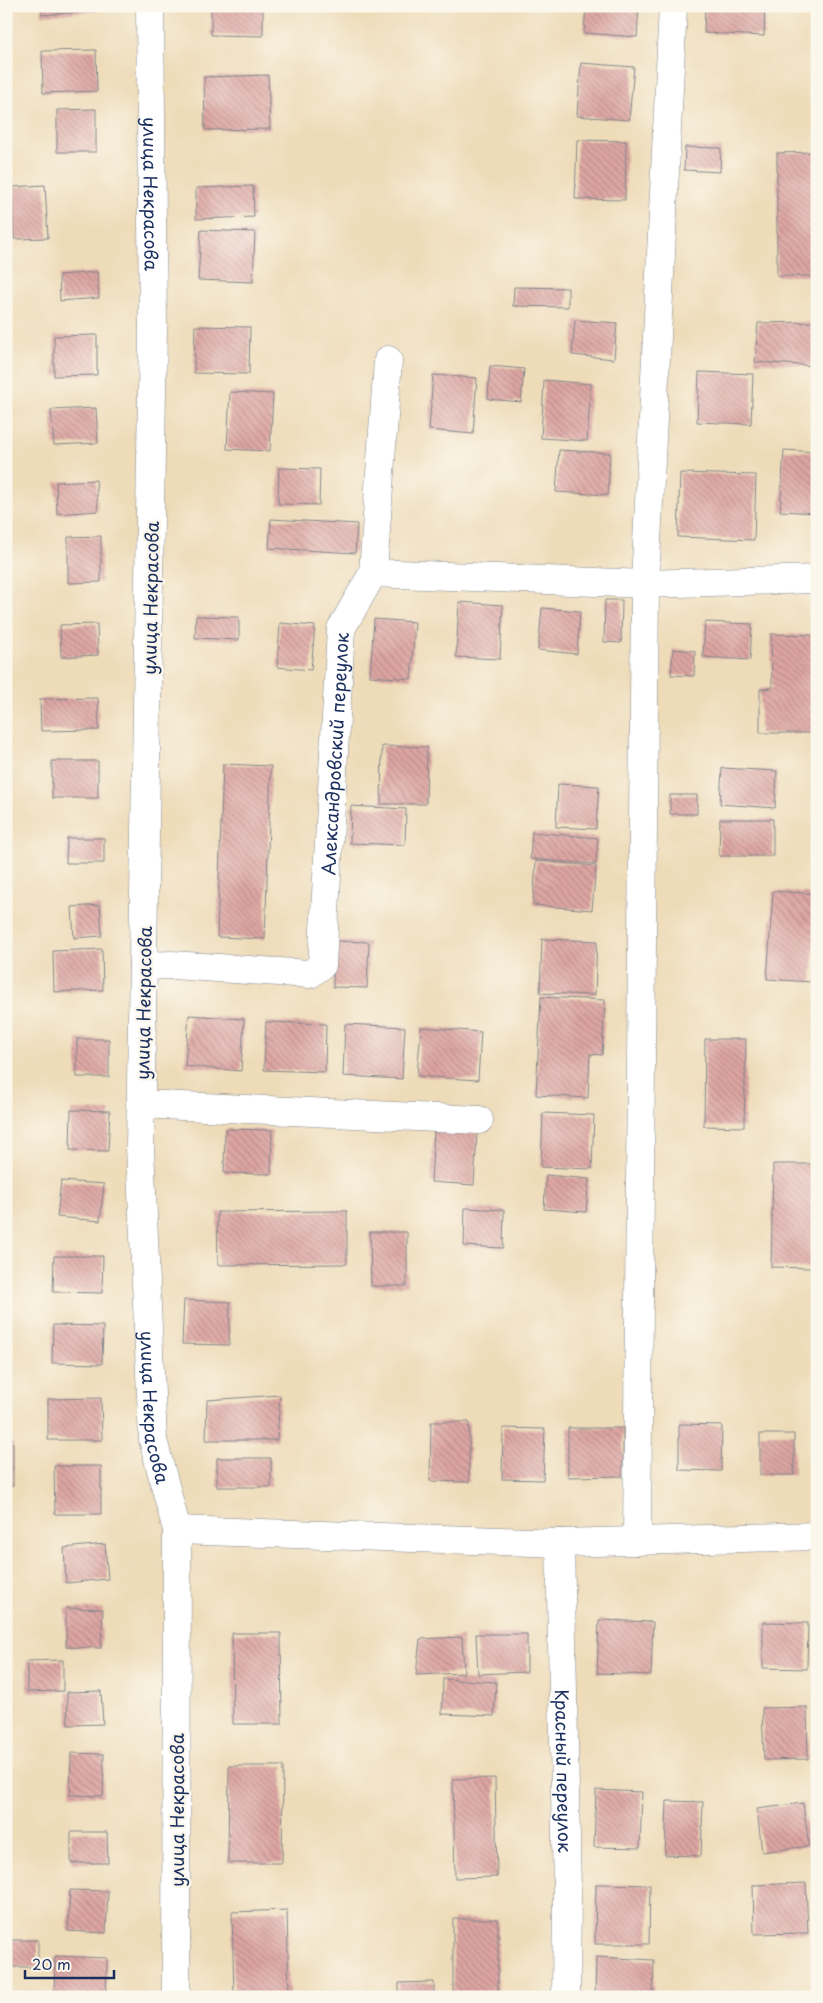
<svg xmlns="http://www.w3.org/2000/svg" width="823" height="2003" font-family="'Playpen Sans',sans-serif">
	<defs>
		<pattern id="building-back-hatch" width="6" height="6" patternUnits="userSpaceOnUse" patternTransform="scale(1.25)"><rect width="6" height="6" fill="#dea6a3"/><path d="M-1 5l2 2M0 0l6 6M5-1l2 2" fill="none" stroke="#b38888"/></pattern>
	</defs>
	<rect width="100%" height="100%" fill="#fbf7ec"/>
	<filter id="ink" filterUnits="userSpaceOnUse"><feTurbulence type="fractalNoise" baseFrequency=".02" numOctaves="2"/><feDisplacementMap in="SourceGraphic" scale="10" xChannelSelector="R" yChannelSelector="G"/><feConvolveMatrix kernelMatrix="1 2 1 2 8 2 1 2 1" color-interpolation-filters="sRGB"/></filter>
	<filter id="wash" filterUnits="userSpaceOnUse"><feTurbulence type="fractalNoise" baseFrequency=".0096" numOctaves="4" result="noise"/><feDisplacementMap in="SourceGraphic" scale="20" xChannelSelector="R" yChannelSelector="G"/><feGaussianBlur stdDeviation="1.12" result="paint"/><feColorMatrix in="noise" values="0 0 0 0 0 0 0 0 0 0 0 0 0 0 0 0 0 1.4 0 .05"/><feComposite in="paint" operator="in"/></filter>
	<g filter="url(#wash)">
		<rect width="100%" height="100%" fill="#eedcb9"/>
		<g id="blocks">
			<path fill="url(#building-back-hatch)" d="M41 6H96V11L42 15Z
				M211 6H263V36L211 35Z
				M586 6H639L637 37 584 33Z
				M705 6H765L764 36 704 33Z
				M96 50 97 91 43 93 42 51Z
				M581 63 634 67 629 120 577 116Z
				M268 75 270 129 205 130 204 77Z
				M96 109V152H57V110Z
				M577 140 626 141 625 200 575 199Z
				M685 147 721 148 720 172 684 170Z
				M817 152V276H777V153Z
				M45 185 48 238 14 239 12 187Z
				M253 186 254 217 196 219V188Z
				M201 230 255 232 253 282 198 280Z
				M97 272 99 298 60 301 59 275Z
				M514 287 568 288V307L513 306Z
				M575 320 617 323 614 359 572 355Z
				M817 322V366L755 362 758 323Z
				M195 326 250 327 249 374 194 373Z
				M97 335V375L54 376V336Z
				M490 366 524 369 521 402 488 399Z
				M699 372 753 374 751 424 697 422Z
				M433 375 477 378 473 434 429 430Z
				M544 380 591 384 587 441 541 438Z
				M230 392 273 394 270 451 227 449Z
				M96 408 98 443 54 445 51 410Z
				M559 450 610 453 608 495 556 492Z
				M784 450 817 452V513L780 511Z
				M279 468 320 469 319 505 278 504Z
				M680 473 756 475 754 540 678 537Z
				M96 480 98 511 57 514 56 482Z
				M271 519 357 524 355 553 269 548Z
				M101 536V582L68 583V537Z
				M605 600H622L621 643 604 642Z
				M459 602 503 605 500 659 456 657Z
				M542 608 580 611 577 654 538 650Z
				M196 616 239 617V640L195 638Z
				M374 619 415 622 411 679 370 676Z
				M705 622 752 624 750 660 703 657Z
				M280 623 315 626 311 670 277 667Z
				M97 624 98 655 61 657 60 625Z
				M771 634 817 635V733H760V689L772 688Z
				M673 649 695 651 694 676 671 675Z
				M98 698 99 730 41 731 40 699Z
				M382 746 427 747 426 804H381Z
				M52 761H98V798H52Z
				M223 764 271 766 265 939 217 937Z
				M722 768 777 771 775 808 720 804Z
				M558 784 599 786 596 829 556 827Z
				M670 795H697V814H670Z
				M351 806 406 809 405 845 350 843Z
				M720 819H773V856H719Z
				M532 832 598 838 596 864 530 859Z
				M67 838H104V863H66Z
				M536 861 596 866 592 910 533 905Z
				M773 891 817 894 812 982 767 979Z
				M100 905 102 936 74 938 72 907Z
				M542 939 597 941 595 995 540 993Z
				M334 941 369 942 367 988 333 987Z
				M102 949 103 990 54 992 53 951Z
				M541 997 605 1000 602 1055 590 1054 588 1098 536 1095Z
				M189 1015 244 1019 241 1071 185 1066Z
				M266 1022 326 1024 325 1072 264 1070Z
				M345 1024 405 1027 402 1079 343 1076Z
				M421 1027 481 1032 478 1080 417 1076Z
				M77 1039H109V1077H77Z
				M705 1039H746L744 1127 704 1126Z
				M71 1110 110 1111 108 1151 70 1150Z
				M543 1113 594 1115 592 1169 541 1167Z
				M225 1129 272 1130 271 1174 224 1173Z
				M434 1130 477 1133 474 1185 431 1182Z
				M773 1164H814L812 1268 771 1267Z
				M546 1175 589 1179 586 1212 544 1209Z
				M61 1181 104 1184 100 1221 57 1217Z
				M465 1208 504 1210 503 1248 464 1246Z
				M347 1211V1264L218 1265 217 1212Z
				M370 1232H407V1286H371Z
				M54 1256H103L102 1293 53 1292Z
				M184 1300 230 1302 229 1345 182 1344Z
				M53 1325 103 1326 102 1364 52 1363Z
				M280 1395 277 1440H206L207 1400Z
				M101 1398 102 1440H48V1399Z
				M431 1422H469V1482L430 1481Z
				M679 1424 722 1425 721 1471 679 1470Z
				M503 1428 545 1429 543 1480 502 1479Z
				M568 1428H623V1476L568 1477Z
				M760 1434H794V1475H760Z
				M6 1443H13V1486H6Z
				M217 1458H271V1487H217Z
				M54 1466H101V1514H55Z
				M105 1544 108 1579 66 1583 64 1548Z
				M66 1608 103 1609 101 1648 66 1647Z
				M599 1620 653 1622 651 1675 597 1673Z
				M763 1622 808 1623 807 1669 763 1668Z
				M232 1633H281L282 1724H233Z
				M476 1634H527V1672L478 1674Z
				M462 1637 464 1673 416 1675 420 1639Z
				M63 1660V1691L27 1692V1661Z
				M443 1679 496 1682 494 1716 442 1714Z
				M101 1691 103 1724 68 1725 67 1692Z
				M807 1707 808 1759 764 1760 762 1708Z
				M71 1753 104 1754 103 1796 70 1795Z
				M229 1766H283L282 1863H228Z
				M495 1778 497 1877 455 1878 453 1779Z
				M596 1790 642 1792 640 1848 594 1847Z
				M667 1801 703 1802 701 1856 665 1855Z
				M803 1803 809 1846 762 1852 757 1809Z
				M71 1832H107L108 1863H71Z
				M806 1883 808 1933 754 1934 753 1885Z
				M596 1884 650 1885 649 1944H595Z
				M70 1890 108 1891 106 1933 68 1931Z
				M287 1910 289 1997H234L232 1912Z
				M453 1919H498V1992H453Z
				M6 1940H38V1967H6Z
				M55 1956 107 1958 106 1997H54Z
				M596 1957 654 1960 653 1997 595 1996Z
				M434 1982V1997H399V1983Z"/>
		</g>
	</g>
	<g filter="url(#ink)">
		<use href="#blocks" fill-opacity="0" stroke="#84868c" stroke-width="1"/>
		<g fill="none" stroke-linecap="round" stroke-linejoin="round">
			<defs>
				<g id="minor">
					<path id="s1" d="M150 6 153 328 140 1147 153 1440 177 1530 176 1997"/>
					<path d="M373 573 388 360"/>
					<path id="s2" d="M143 966 172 965 310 974 322 965 341 629 373 573 645 584 817 579"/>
					<path d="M140 1104 479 1120"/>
					<path d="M177 1530 560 1543 817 1536"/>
					<path d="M637 1541 645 584 673 6"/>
					<path id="s3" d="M560 1543 567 1891 566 1997"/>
				</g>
			</defs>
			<use href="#minor" stroke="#84868c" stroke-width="29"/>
			<use href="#minor" stroke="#fff" stroke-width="28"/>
		</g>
	</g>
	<g text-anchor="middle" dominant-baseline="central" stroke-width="5" stroke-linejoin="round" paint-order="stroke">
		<g font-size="18" fill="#1b2f5e" stroke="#fbf7ec">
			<text stroke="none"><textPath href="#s1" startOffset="188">улица Некрасова</textPath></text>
			<text transform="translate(150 598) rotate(-89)">улица Некрасова</text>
			<text stroke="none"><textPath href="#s2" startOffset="394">Александровский переулок</textPath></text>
			<text transform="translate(143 1003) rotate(-89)">улица Некрасова</text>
			<text stroke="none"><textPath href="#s1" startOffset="1402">улица Некрасова</textPath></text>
			<text stroke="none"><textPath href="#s3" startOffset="228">Красный переулок</textPath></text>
			<text transform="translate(176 1810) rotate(-90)">улица Некрасова</text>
		</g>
	</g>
	<rect width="823" height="2003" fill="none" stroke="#fbf7ec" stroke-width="25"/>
	<path d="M25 1970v8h89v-8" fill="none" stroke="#1b2f5e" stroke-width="2.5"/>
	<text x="32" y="1970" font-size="15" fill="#1b2f5e" stroke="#fbf7ec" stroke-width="4" paint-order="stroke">20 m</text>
</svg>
